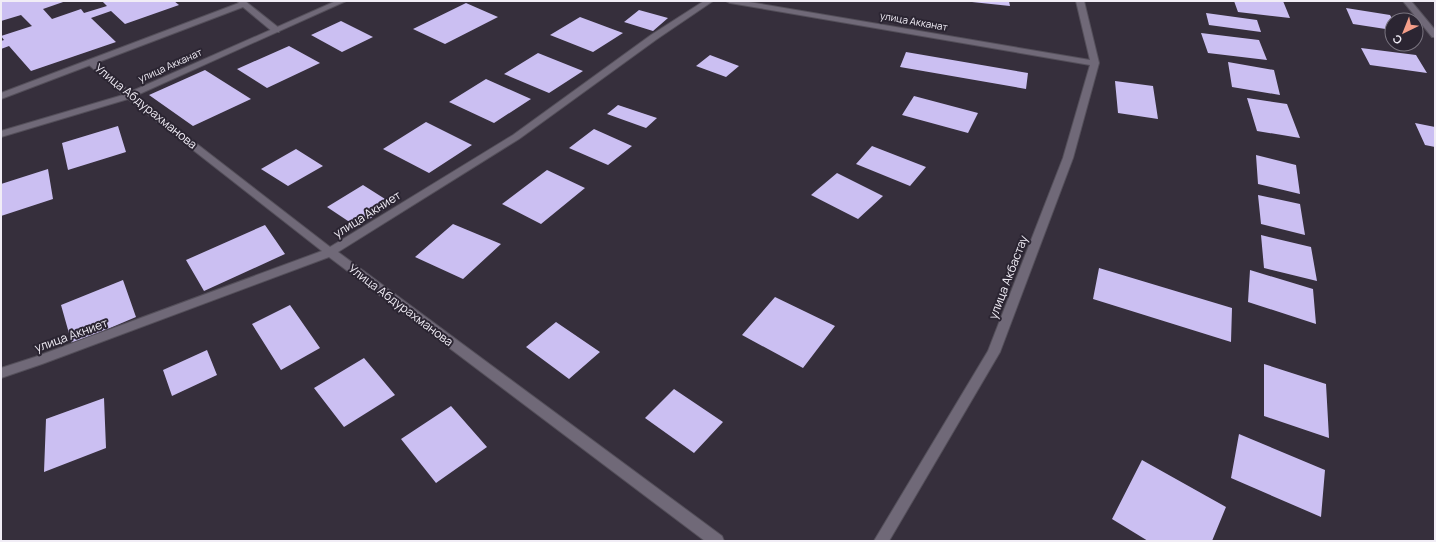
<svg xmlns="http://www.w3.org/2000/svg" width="1436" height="542" font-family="Manrope,sans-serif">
	<rect width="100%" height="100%" fill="#362f3c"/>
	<path fill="#cbbff2" d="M1 1H66L43 9 52 19 81 9 84 13 107 6 102 1H174L179 5 125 24 111 11 91 18 116 42 31 71 9 46 1 49V41L4 40 1 36 32 26 21 15 1 21Z
		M972 1H1009L1010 6 972 2Z
		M1234 1H1283L1290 18 1238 12Z
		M466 3 498 17 445 44 413 29Z
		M1346 8 1390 15 1393 20 1392 30 1353 24Z
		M639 10 668 18 653 31 624 22Z
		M1206 13 1257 20 1261 32 1209 25Z
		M580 17 623 33 593 52 550 35Z
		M341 21 373 37 342 52 311 35Z
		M1201 33 1259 40 1267 60 1208 53Z
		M289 46 320 63 267 88 237 69Z
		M1361 48 1416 55 1427 73 1370 65Z
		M906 52 1028 73 1026 89 900 67Z
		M538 53 583 71 549 93 504 74Z
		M710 55 739 66 726 77 696 66Z
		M1228 62 1274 70 1280 95 1232 87Z
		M205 70 251 99 193 126 149 95Z
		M486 79 531 99 494 123 449 102Z
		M1115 81 1153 86 1158 119 1118 113Z
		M914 96 978 113 968 133 902 115Z
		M1247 98 1287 104 1300 138 1257 131Z
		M618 105 657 118 646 128 607 114Z
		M426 122 472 145 429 173 383 149Z
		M1415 123 1435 127V147L1425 145Z
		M118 126 126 152 68 170 62 143Z
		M594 129 632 146 608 165 569 148Z
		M872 146 926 167 910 186 856 164Z
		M296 149 323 166 288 186 261 169Z
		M1256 155 1296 165 1300 194 1258 184Z
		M48 169 53 199 1 216V184Z
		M547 170 585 188 541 224 502 204Z
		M837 173 883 196 858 219 811 195Z
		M363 185 393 204 357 227 327 207Z
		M1258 195 1300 204 1305 235 1261 224Z
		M453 224 501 244 463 279 415 257Z
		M265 225 285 254 204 291 186 260Z
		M1261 235 1311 247 1317 281 1264 268Z
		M1099 268 1232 308 1231 342 1093 299Z
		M1250 270 1313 289 1316 324 1248 302Z
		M123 280 136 317 72 344 61 305Z
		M775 297 835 326 803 368 742 335Z
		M290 305 320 348 281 370 252 324Z
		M556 322 600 352 569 379 526 347Z
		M207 350 217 375 172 396 163 370Z
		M364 358 395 395 344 427 314 388Z
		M1264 364 1326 384 1329 438 1264 416Z
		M674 389 723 422 694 453 645 418Z
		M104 398 106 448 44 472 46 419Z
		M451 406 487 447 436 483 401 439Z
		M1239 434 1325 470 1321 517 1231 478Z
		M1142 460 1226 507 1212 541H1148L1112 519Z"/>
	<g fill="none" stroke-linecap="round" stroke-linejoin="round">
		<defs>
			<path id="service" d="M237 1H245L279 28V32H273L243 7 1 99V93L239 3Z"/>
			<path id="minor" d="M336 1H346L135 96 330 247 513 135 651 35 704 1H713L657 39 519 139 338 252 722 536 724 541H705L329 257 42 364 1 378V368L35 357 322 251 128 99 1 137V131L123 95 88 64V60H94L130 92Z
				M726 1H743L1090 60 1076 1H1084L1099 63 1073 158 1000 352 889 541H874L988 351 1063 158 1090 65 730 3Z
				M1403 1H1411L1435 30V37H1432Z"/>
		</defs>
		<use href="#service" stroke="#544f5a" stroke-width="2"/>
		<use href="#minor" stroke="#544f5a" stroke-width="2"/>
		<use href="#service" fill="#706978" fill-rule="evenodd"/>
		<use href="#minor" fill="#706978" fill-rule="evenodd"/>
	</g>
	<g text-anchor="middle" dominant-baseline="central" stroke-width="4" stroke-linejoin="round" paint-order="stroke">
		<g font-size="10" fill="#f1edf6" stroke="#2b2532">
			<text transform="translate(914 21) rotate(10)">улица Акканат</text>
			<text transform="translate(170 65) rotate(-24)">улица Акканат</text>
		</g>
		<g font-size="12" fill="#f1edf6" stroke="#2b2532">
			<text transform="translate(146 106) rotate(39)">Улица Абдурахманова</text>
			<text transform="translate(367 214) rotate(-32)">улица Акниет</text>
			<text transform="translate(1008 277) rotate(-69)">улица Акбастау</text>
			<text transform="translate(401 305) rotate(37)">Улица Абдурахманова</text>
			<text transform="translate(71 335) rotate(-20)">улица Акниет</text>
		</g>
	</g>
	<rect width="1436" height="542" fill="none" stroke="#f1edf6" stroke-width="4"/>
	<g transform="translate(1404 32) rotate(223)"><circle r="19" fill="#2b2532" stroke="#7a7580"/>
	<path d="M0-3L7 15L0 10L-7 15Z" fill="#f49e89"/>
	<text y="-6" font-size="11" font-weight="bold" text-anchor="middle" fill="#f1edf6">С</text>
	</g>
</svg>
